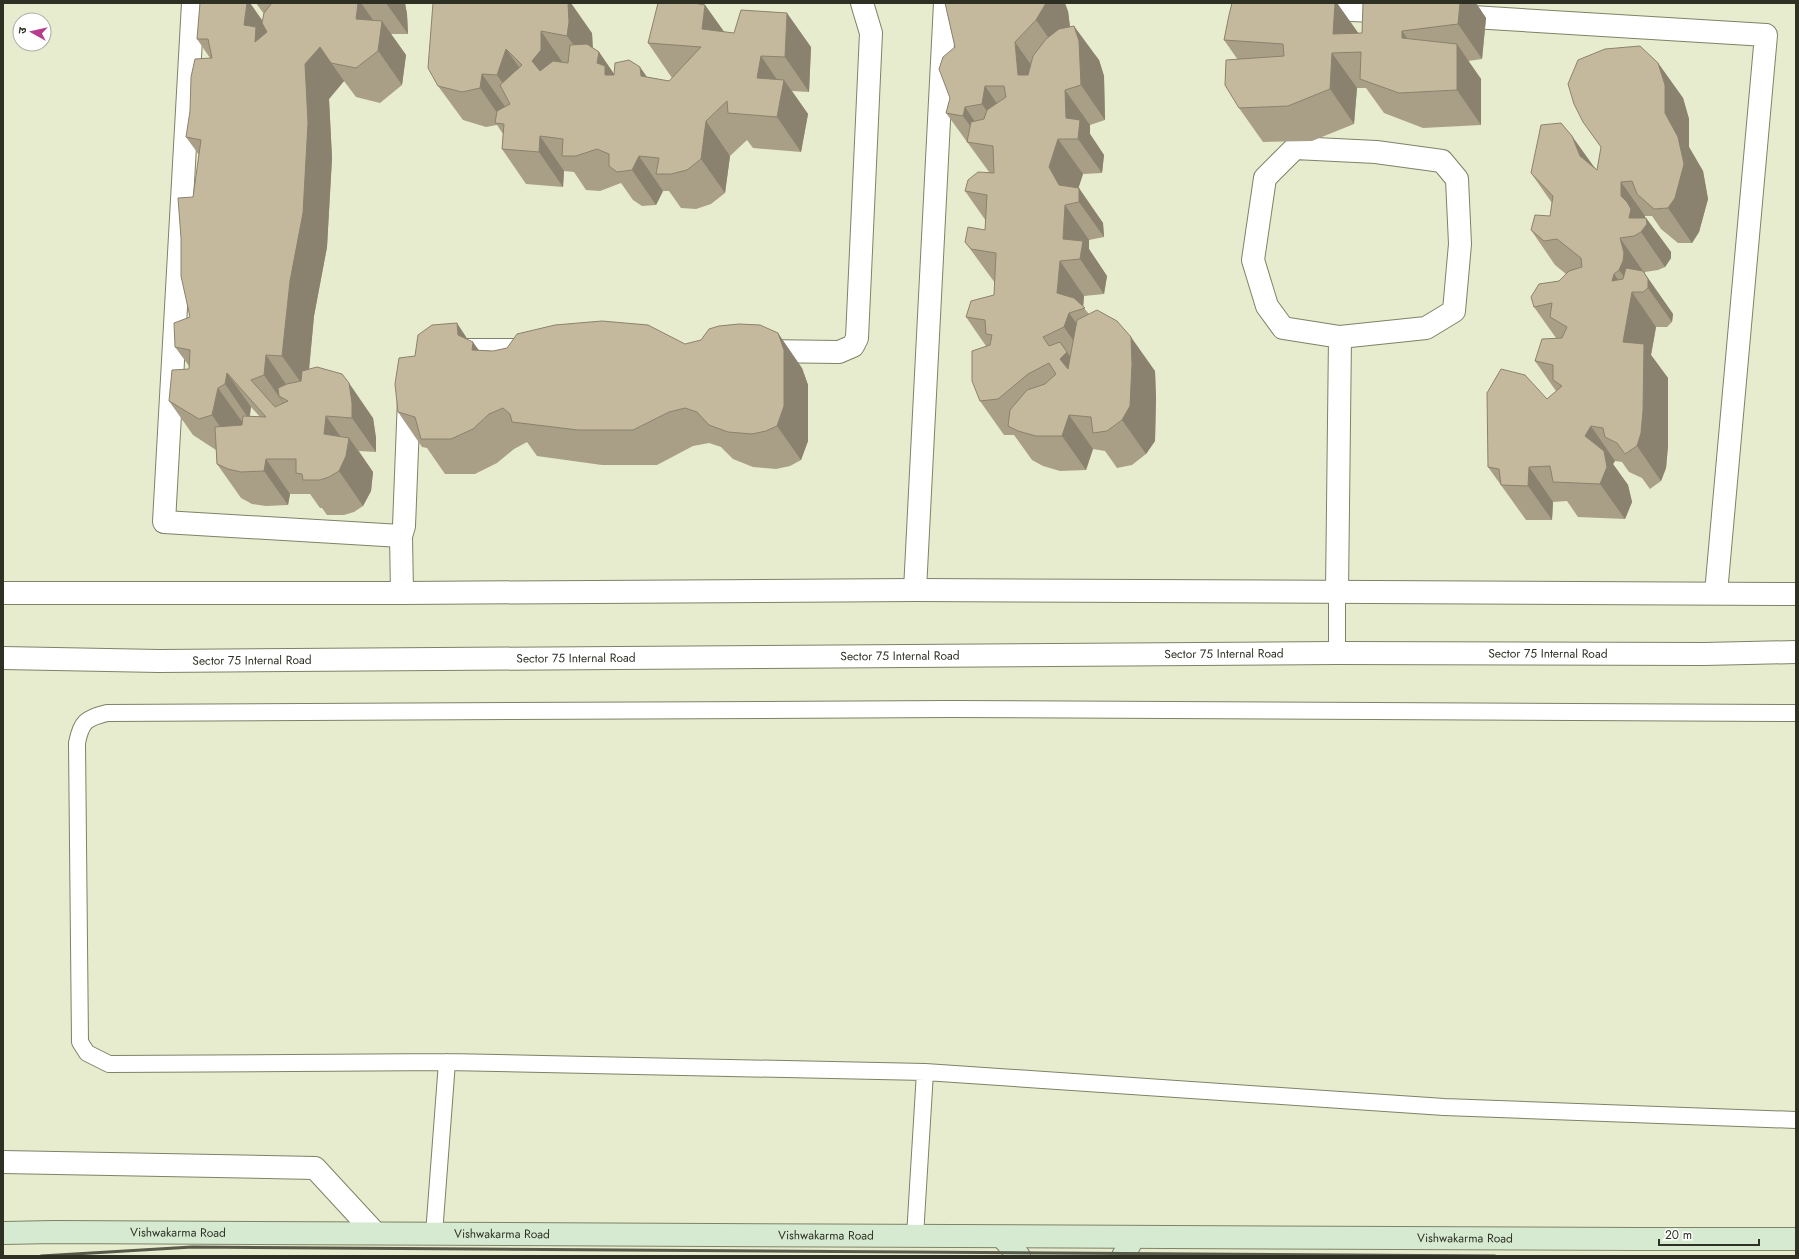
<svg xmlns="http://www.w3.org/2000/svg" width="1799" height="1259" font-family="Jost,'Noto Sans Devanagari',sans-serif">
	<rect width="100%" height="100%" fill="#e8ecce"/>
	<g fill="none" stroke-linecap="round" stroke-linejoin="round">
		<defs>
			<path id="lane" d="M1337 592V653
				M1796 713 949 709 107 713C86 718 81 722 77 743L80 1042 87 1053 109 1064 447 1062 925 1072 1444 1107 1796 1120
				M434 1234 447 1062
				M915 1236 925 1072"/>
			<g id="street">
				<path d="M193 3 164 522 401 536 404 526 409 398"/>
				<path d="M1312 8 1392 12"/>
				<path d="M1456 16 1766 35 1716 593"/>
				<path d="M761 351 839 352 853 346 857 338 871 33 862 3"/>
				<path d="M449 353 465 350H526"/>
				<path d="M401 536 402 593"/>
				<path d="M915 590 945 3"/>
				<path d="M1337 592 1340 337 1283 328 1267 306 1253 260 1265 178 1295 148 1376 152 1442 161 1457 179 1460 244 1454 311 1426 328 1340 337"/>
				<path d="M3 593H402L915 590 1796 594"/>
				<path id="s1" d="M3 658 159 661 1337 653 1704 654 1796 652"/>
				<path d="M3 1162 315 1168 375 1233"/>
			</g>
			<g id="secondary">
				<path id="s2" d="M3 1233 54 1232 1637 1239H1796"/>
				<path d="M1002 1237 1019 1256"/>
				<path d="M1123 1256 1134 1237"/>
			</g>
		</defs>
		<use href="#lane" stroke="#7e8266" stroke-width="18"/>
		<use href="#street" stroke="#7e8266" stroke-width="24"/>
		<use href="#secondary" stroke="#7e8266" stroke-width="24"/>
		<use href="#lane" stroke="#fff" stroke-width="16"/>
		<use href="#street" stroke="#fff" stroke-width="22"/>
		<use href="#secondary" stroke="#d6ead2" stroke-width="22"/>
		<path stroke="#575949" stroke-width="3" d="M41 1256 192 1247 1495 1256"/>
	</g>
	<path fill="#a99f87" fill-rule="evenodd" d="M200 3H250L263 21 264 14 256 3H405L407 14 408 34H391L406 55 402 85 380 103 356 97 344 81 329 99 332 158 327 247 314 316 309 369 373 418 376 438V452L359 451 373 472 371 491 363 506 354 512 344 515H327L322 508H320L310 494H290L288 505 266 506 252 504 241 498 217 464 216 450 193 435 169 401 189 369V366L175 347 190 317 193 197 199 155 186 137 210 58 197 39ZM251 407 260 417 250 416Z
		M433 3 592 33 593 48 599 52 614 74 647 77 669 81 672 78 648 43 705 5 724 32 811 47 809 92 792 91 808 114 801 152 753 148 747 140 730 156 725 193 711 204 696 209 681 208 669 191H663L656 205 642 206 633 200 621 183 600 191 586 190 574 172 564 171 563 187 526 184 502 149 503 134 497 125 486 127 463 120 438 86Z
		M945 3 1068 11 1070 26 1099 60 1104 76 1105 120 1090 125V134L1104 155 1102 173 1083 174 1078 188 1103 223 1104 237 1089 240V249L1107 276 1104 294 1084 296 1083 307 1089 314 1155 371 1156 398 1155 441 1146 454 1132 465 1117 468 1105 451 1093 449 1086 470 1060 471 1043 466 1032 460 1014 435H1004L980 401 986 346 966 317 994 295 995 283 965 242 985 230 986 221 965 191 989 172 946 113 950 98 955 47Z
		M1232 3H1337L1358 33H1362L1363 3H1476L1486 18 1482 59 1468 61 1481 79V125L1423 128 1384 113 1366 88H1357L1354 124 1312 141 1263 142 1239 108 1238 60 1224 40Z
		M1658 63 1683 98 1689 119V147L1703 171 1708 199 1699 232 1692 243H1678L1661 229 1652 216H1645V218H1646L1671 252V258L1665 267 1658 270 1645 272V274L1673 314 1672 322 1667 327H1656L1651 355 1668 378V446L1666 468 1661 481 1650 489 1642 478 1629 472 1622 462 1615 461 1613 464 1628 485 1632 502 1625 519 1578 517 1567 501 1553 502 1552 520H1526L1488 467 1547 399 1556 391 1535 361 1556 338 1534 307 1566 274 1555 265 1531 230 1550 216 1552 203 1531 173 1594 167 1597 170Z
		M468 340 479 350 493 351 685 344 802 368 808 385V441L801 460 790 466 776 469 753 467 733 459 721 447 709 443 693 446 657 465H602L537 456 527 442 514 449 497 463 475 474H445L427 448 422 447 398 412 415 356Z"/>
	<path fill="#8a826e" d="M247 3H250L271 34 255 42 244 25Z
		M358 3H361L380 30 382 21 406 55 402 85 356 19Z
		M386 3H405L407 14 408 34Z
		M568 3H571L592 33 593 57 592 70 567 36Z
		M1046 3H1065L1068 11 1071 36 1060 54 1036 20Z
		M1335 3H1337L1359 34H1333Z
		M1460 3H1476L1486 18 1482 59 1458 24Z
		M705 5 730 40 702 29Z
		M787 13 811 47 809 92 785 57Z
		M1074 26 1099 60 1104 76 1105 120 1081 85Z
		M541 31 565 66 557 95 532 61Z
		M1402 31 1426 66 1402 38Z
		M1015 42 1039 76 1018 75Z
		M1457 44 1481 79V125L1457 90Z
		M320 47 344 81 329 99 332 158 327 247 314 316 307 391 282 356 290 281 305 64Z
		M506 49 531 84 521 110 497 75Z
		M599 52 623 87 605 75 597 63Z
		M1332 53 1357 88 1354 124 1330 89Z
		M761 56 782 87 784 80 808 114 801 152 777 117 757 78Z
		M1658 63 1683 98 1689 119V147L1703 171 1708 199 1699 232 1692 243 1668 208 1665 113Z
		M640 67 664 101 641 76Z
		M482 74 506 108 504 123 480 88Z
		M985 86 1009 121 1006 139 982 104Z
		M1065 90 1090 125V134L1104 155 1102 173 1078 139 1066 118Z
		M965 107 989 142 983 144 963 116Z
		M706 121 730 156 725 193 701 159Z
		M540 136 564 171 563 187 539 152Z
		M1572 136 1597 171 1580 156Z
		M1058 139 1083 174 1074 202 1059 185 1049 167Z
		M639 156 663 191 656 205 632 170Z
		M1621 182 1645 216V226L1646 218 1671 252V258L1665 267 1641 232 1629 218 1621 196Z
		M1079 188 1103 223 1104 237 1079 202Z
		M1065 205 1089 240V249L1107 276 1104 294 1080 259 1063 239Z
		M1620 238 1673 314 1672 322 1648 288 1635 292 1619 270Z
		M1060 261 1084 296 1083 309 1057 293Z
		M1614 274 1631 298 1632 292 1656 327 1651 355 1668 378V446L1666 468 1661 481 1637 446 1612 281Z
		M1069 313 1094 348 1088 362 1064 327Z
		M457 323 472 346 473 342 497 376 458 335Z
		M778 333 802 368 808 385V441L801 460 777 426Z
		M1131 337 1155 371 1156 398 1155 441 1146 454 1122 420Z
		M1060 342 1084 376V394L1060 359Z
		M266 355 290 390 288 401 279 396 288 409V410L264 375Z
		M227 373 251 407 249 419 225 384Z
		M349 383 373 418 376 438V452L352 418Z
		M218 388 243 423 236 450 212 415Z
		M1069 415 1093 449 1086 470 1062 436Z
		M326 416 348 447 349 438 373 472 371 491 363 506 339 471 324 434Z
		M1591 426 1615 461 1613 464 1628 485 1632 502 1625 519 1600 484 1585 436Z
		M266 459 290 494 288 505 264 471Z
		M1529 467 1553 502 1552 520 1528 486Z"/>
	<path fill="#c5b99d" stroke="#8a826e" d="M200 3H247L244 25 256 27 255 42 267 32 262 23 264 13 272 3H358L356 19 382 21 378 51 356 68 331 63 320 47 305 64 308 123 303 213 290 281 282 356 266 355 264 375 251 380 275 407 288 401 279 396 278 388 287 384 301 381 302 371 317 367 342 374 349 383 352 403V418L326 416 324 434 349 438 346 456 339 471 329 477 320 480H303L302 474 296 473V459H266L264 471 241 472 228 469 217 464 215 427 242 425 243 416 266 417 227 373 225 384 218 388 212 415 199 419 169 401 172 370 189 369 190 350 175 347 174 323 190 317 181 276V238L178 198 193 197 201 140 186 137 190 111 191 77 195 59 212 58 208 39H197Z
		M433 3H568L569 22 567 36 541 31V50L532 61 540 71 553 61 568 63 570 45 587 44 599 52 597 63 605 66V75H614L615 63 629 60 640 67 641 76 669 81 701 47 648 43 658 3H694L705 5 702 29 734 33 741 10 787 13 785 57 761 56 757 78 784 80 777 117 728 113 727 101 706 121 701 159 687 170 671 174H656L659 158 639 156 632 170 617 172 609 166V154L597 149 576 156H562L563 139 540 136 539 152 502 149 504 124 495 123 497 111 510 104 500 85 522 65 506 49 497 75 482 74 480 88 462 92 438 86 428 68Z
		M945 3H1046L1036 20 1015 42 1018 75H1028L1033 56 1046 39 1059 29 1074 26 1079 41 1081 85 1065 90 1066 118 1080 120 1078 139H1058L1049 167 1059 185 1079 188V202L1065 205 1063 239 1083 241 1080 259 1060 261 1057 293 1074 298 1085 308 1069 313 1064 327 1043 337 1049 346 1060 342 1067 352 1060 359 1068 369 1077 320 1097 310 1117 321 1131 337 1132 364 1130 406 1122 420 1107 431 1093 433 1091 417 1069 415 1062 436H1036L1018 431 1008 426 1010 410 1027 390 1045 384 1056 374 1049 363 1028 374 998 399 980 401 972 381V351L990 345 992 335 986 334 985 320 966 317 971 301 994 295 996 253 971 249 965 242 968 227 985 230 987 195 965 191 968 180 978 172 994 173 993 146 967 142 971 122 984 119 987 110 1006 97 1004 86H985L982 104 965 107 963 116 946 113 950 98 939 69 943 57 955 47Z
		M1232 3H1335L1333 34 1362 33 1363 3H1460L1458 24 1402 31V38L1457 44V90L1399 93 1360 79 1361 52 1332 53 1330 89 1288 106 1239 108 1225 85 1226 60 1284 56 1283 44 1224 40 1229 15Z
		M1640 46 1658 63 1665 85V113L1678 137 1684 164 1675 198 1668 208 1654 209 1637 194 1632 181 1621 182V196L1627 202 1631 209 1629 218H1646L1647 224 1641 232 1634 236 1620 238 1624 253 1623 261 1619 270 1614 274 1612 281 1623 279 1626 268 1643 271 1648 279V288L1643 292H1632L1623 342 1644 344 1643 411 1641 433 1637 446 1625 454 1617 443 1605 437 1603 428 1591 426 1585 436 1604 451 1607 467 1600 484 1553 482 1550 466 1529 467 1528 486 1501 485 1499 469 1488 467 1487 393 1501 369 1525 375 1547 399 1562 386 1553 380V365L1535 361 1542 339 1562 338 1567 327 1550 317 1552 303 1534 307 1531 297 1539 284 1559 281 1569 271 1582 267 1581 258 1557 239 1544 241 1531 230 1535 215 1550 216 1553 196 1531 173 1541 125 1561 123 1572 136 1580 156 1597 170 1601 147 1583 122 1574 104 1568 84 1578 60 1605 49Z
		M602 321 648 325 685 344 701 340 709 329 719 326 739 324 760 325 778 333 784 350V406L777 426 766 431 752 434 728 432 709 425 697 412 685 408 669 412 633 430H578L512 422 510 414 503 408 489 414 473 429 451 439H421L415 417 398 412 395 384 399 358 415 356 418 335 432 325 457 323 458 335 473 342 472 350 493 351 507 348 517 334 555 325Z"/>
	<g text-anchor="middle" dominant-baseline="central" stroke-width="3" stroke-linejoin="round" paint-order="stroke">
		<g font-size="12" fill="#2e3024" stroke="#fff">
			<text stroke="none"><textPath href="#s1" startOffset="1221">Sector 75 Internal Road</textPath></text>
			<text stroke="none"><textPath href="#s1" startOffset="1545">Sector 75 Internal Road</textPath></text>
			<text stroke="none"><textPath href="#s1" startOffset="897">Sector 75 Internal Road</textPath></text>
			<text stroke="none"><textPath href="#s1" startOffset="573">Sector 75 Internal Road</textPath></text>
			<text stroke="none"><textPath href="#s1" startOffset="249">Sector 75 Internal Road</textPath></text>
			<text stroke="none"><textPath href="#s2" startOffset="175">Vishwakarma Road</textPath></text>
			<text stroke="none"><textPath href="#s2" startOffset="499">Vishwakarma Road</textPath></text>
			<text stroke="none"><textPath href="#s2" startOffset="823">Vishwakarma Road</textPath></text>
			<text stroke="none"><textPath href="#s2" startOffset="1462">Vishwakarma Road</textPath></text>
		</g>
	</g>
	<rect width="1799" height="1259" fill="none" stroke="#2e3024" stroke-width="8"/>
	<g transform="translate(32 32) rotate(278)"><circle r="19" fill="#ffffff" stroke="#abaca7"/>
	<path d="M0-3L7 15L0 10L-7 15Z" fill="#b83c8d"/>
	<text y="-6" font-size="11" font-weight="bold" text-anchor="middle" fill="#2e3024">उ</text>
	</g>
	<path d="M1659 1239v6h100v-6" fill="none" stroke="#2e3024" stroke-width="2"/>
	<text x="1665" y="1239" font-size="12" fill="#2e3024" stroke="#ffffff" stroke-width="3" paint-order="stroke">20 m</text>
</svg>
